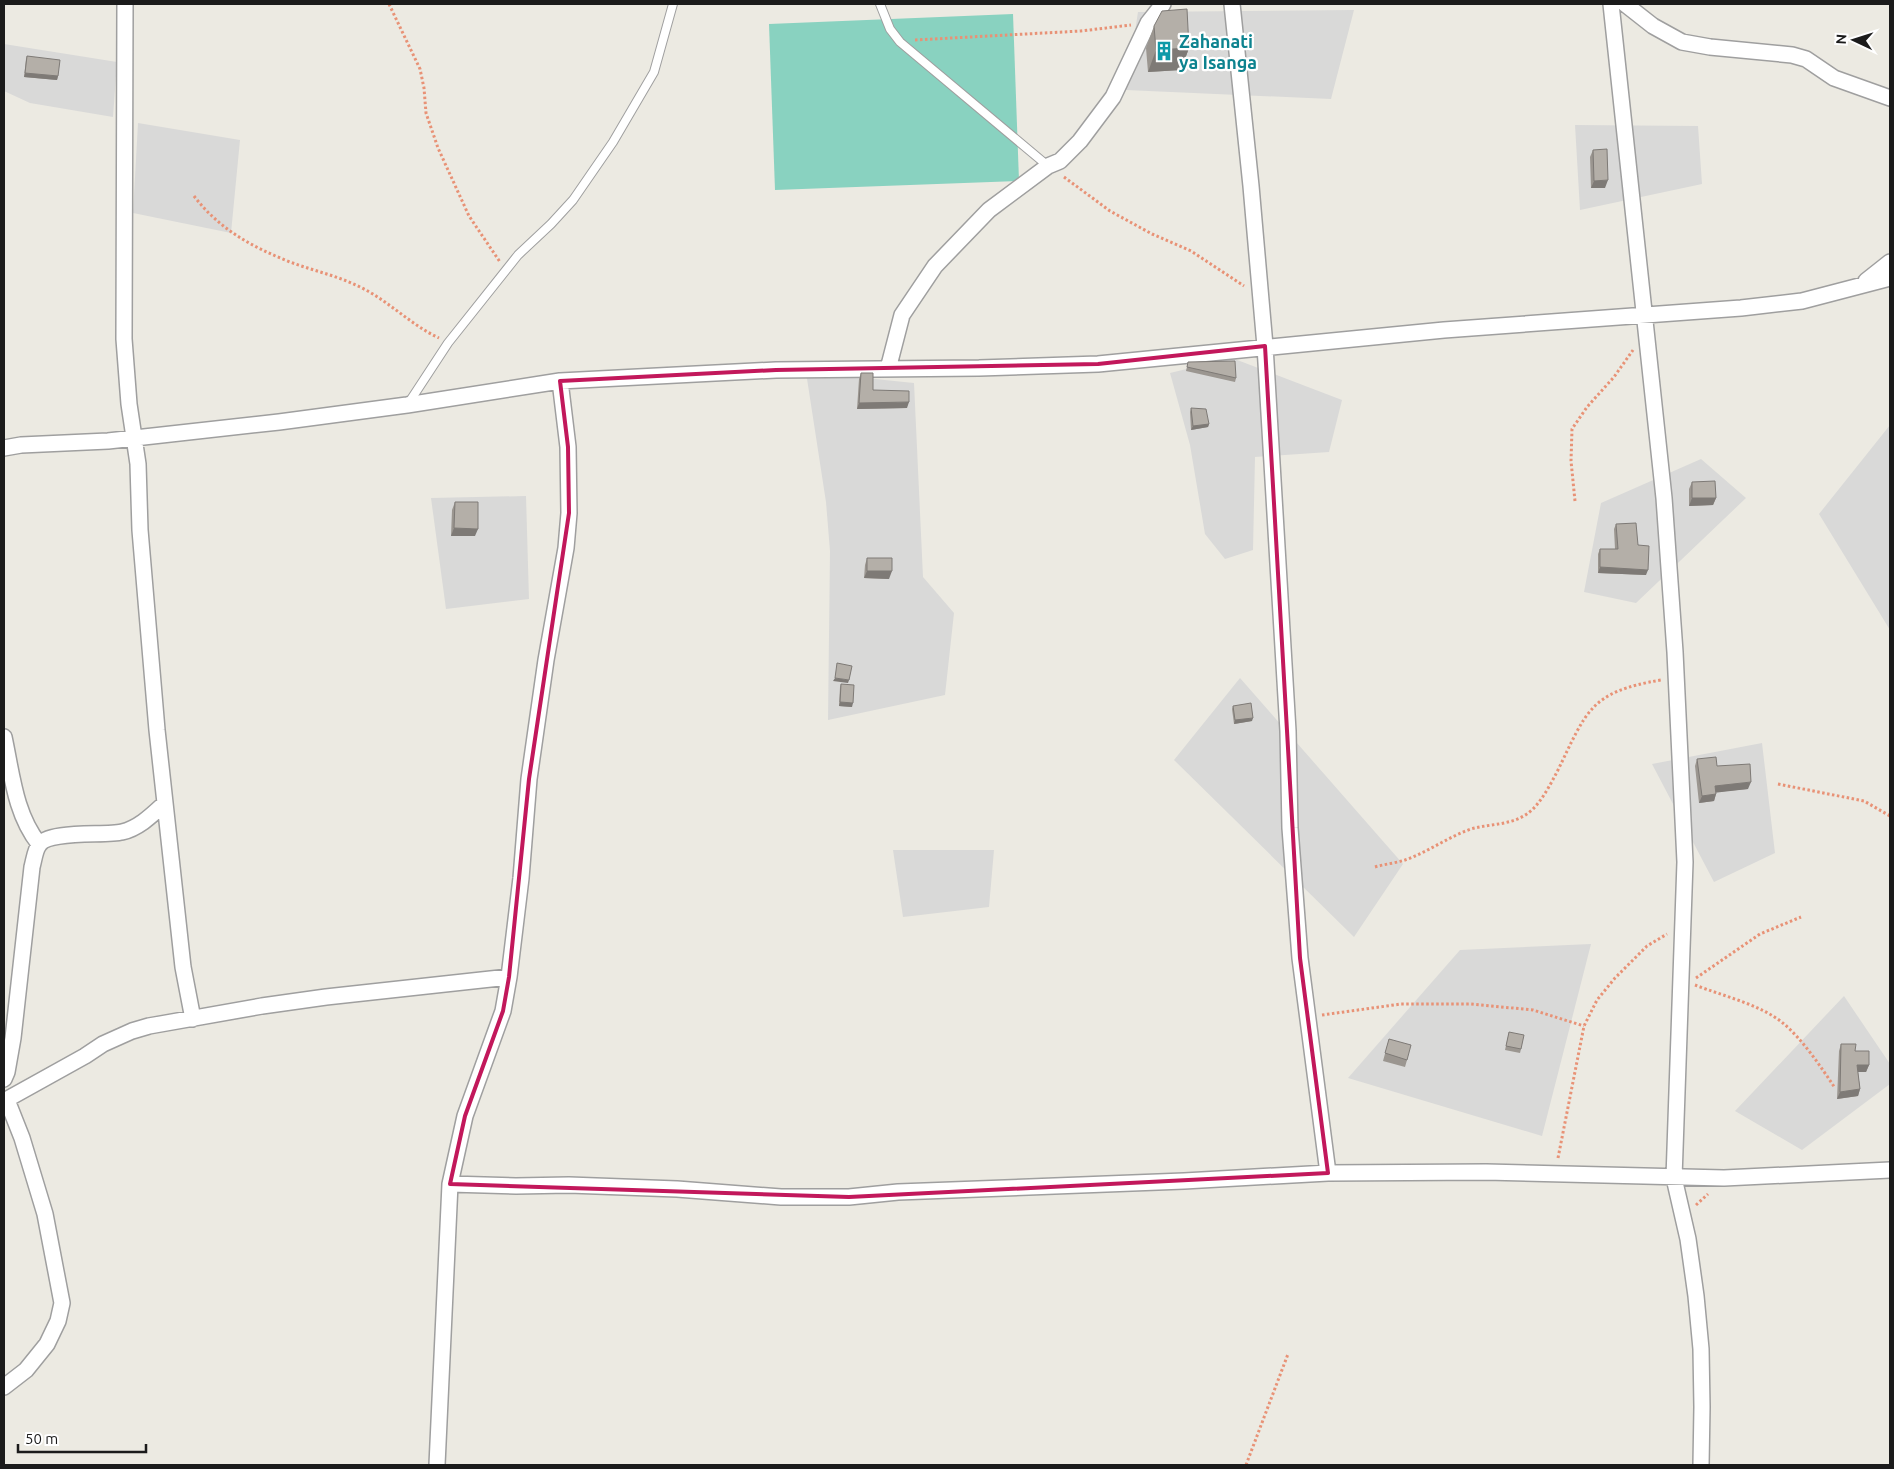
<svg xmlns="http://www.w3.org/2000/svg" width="1894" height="1469" font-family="Ubuntu,sans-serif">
	<rect width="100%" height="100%" fill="#eceae2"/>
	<path fill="#d9d9d8" d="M1354 10 1331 99 1126 90 1138 12Z
		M4 44 117 62 113 117 30 103 4 91Z
		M138 123 240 140 231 233 133 213Z
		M1575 125 1698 126 1702 184 1580 210Z
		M1232 358 1342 400 1329 452 1255 457 1253 550 1225 559 1205 534 1190 445 1170 373Z
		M806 372 914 383 923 577 954 613 945 695 828 720 830 551 826 502Z
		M1890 425V630L1819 514Z
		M1701 459 1746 498 1636 603 1584 592 1601 503Z
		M526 496 529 599 446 609 431 498Z
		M1240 678 1403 864 1354 937 1174 760Z
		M1762 743 1775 853 1714 882 1652 764Z
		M893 850H994L989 907 903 917Z
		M1591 944 1542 1136 1348 1078 1460 950Z
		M1844 996 1890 1064V1084L1802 1150 1735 1111Z"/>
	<path fill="#89d2c0" d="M1013 14 1019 181 775 190 769 24Z"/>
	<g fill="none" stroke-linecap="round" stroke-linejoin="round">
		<defs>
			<path id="service" d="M880 4 890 29 900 42 1048 166
				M408 404 448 343 518 255 551 224 573 200 613 142 654 72 673 4"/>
			<path id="minor" d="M125 4 124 339 129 404 138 464 140 530 157 730 183 967 193 1019
				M1232 4 1251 186 1265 346 1288 731 1290 828 1300 958 1328 1173
				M1611 4 1664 498 1675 652 1685 862 1674 1178 1688 1239 1696 1296 1701 1349 1702 1407 1701 1465
				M1625 4 1653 26 1682 42 1710 47 1792 55 1806 59 1834 78 1890 98
				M1866 281 1890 262
				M888 369 902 315 935 266 989 210 1048 166 1060 161 1080 141 1113 97 1148 23 1163 4
				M4 448 21 445 108 441 279 422 407 405 560 381 776 370 979 368 1098 364 1444 330 1741 308 1802 301 1890 278
				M4 737C12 774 15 814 39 844
				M4 1079 7 1072 13 1038 32 867C34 860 35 850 39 845 48 830 105 836 122 832 139 828 152 815 164 804
				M4 1101 85 1056 103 1044 132 1031 149 1026 262 1006 326 997 509 977
				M450 1184 516 1186 569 1185 677 1189 781 1197H849L898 1192 1184 1181 1328 1173 1486 1172 1724 1178 1890 1170
				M4 1387 26 1370 47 1344 58 1321 62 1303 45 1214 22 1138 7 1100
				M437 1465 450 1184 465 1116 503 1011 509 977 521 878 529 779 546 660 566 548 569 513 568 447 560 381"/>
		</defs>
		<use href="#service" stroke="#9f9f9f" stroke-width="10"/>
		<use href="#minor" stroke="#9f9f9f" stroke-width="18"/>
		<path stroke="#e89276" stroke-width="3" stroke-dasharray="2.5 2.5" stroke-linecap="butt" d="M389 4 420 69 424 88 426 113 438 148 469 216 500 262
			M915 40 1081 31 1131 25
			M1064 177 1110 211 1152 234 1191 251 1244 286
			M194 196C219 229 252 247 290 262 314 271 339 276 362 288 390 302 411 325 439 338
			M1575 501 1571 461 1572 429 1587 407 1614 377 1633 350
			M1778 784 1864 801 1890 816
			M1375 867C1385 864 1396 863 1405 860 1428 852 1448 837 1471 829 1492 823 1514 826 1532 810 1543 799 1550 785 1557 772 1587 711 1589 692 1661 680
			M1696 978 1760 934 1801 917
			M1695 985C1723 996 1762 1005 1784 1024 1803 1040 1821 1067 1835 1088
			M1322 1015 1401 1004H1471L1533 1010 1584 1026
			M1558 1158 1584 1026 1597 1000 1615 978 1647 946 1667 934
			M1696 1205 1708 1194
			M1246 1465 1288 1354"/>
		<use href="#service" stroke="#fff" stroke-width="8"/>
		<use href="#minor" stroke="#fff" stroke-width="15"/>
	</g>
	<path fill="#9b9690" d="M1154 26 1189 48 1181 70 1148 72 1146 48Z
		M27 56 58 76 57 80 24 77 26 59Z
		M1593 150 1605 188H1591L1590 157Z
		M1188 362 1236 378 1235 382 1186 371Z
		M861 373 873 390 907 408 857 409 859 379Z
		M1191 408 1209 424 1208 427 1191 430 1190 412Z
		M1692 482 1716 498 1713 505 1689 506V489Z
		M455 502 475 536H451L452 510Z
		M1616 524 1638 545 1646 575 1598 573V554L1600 549H1615L1614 529Z
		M867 558 889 579 864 578 865 565Z
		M841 684 852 707 839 706 840 687Z
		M1233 706 1252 721 1234 724 1232 709Z
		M1697 759 1717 766 1748 789 1716 792V794L1714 801 1699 803 1695 766Z
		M1509 1032 1521 1049 1520 1053 1505 1050Z
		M1389 1039 1407 1060 1405 1067 1383 1061Z
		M1841 1044 1855 1051 1869 1065 1866 1072H1858L1860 1089 1858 1096 1837 1099 1839 1051Z"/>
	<path fill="#7e7a76" d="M1189 48 1181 70 1148 72 1156 50Z
		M25 73 58 76 57 80 24 77Z
		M1608 180 1605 188H1591L1594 181Z
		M909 402 907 408 857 409 859 403Z
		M1209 424 1208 427 1191 430 1193 426Z
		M1692 498H1716L1713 505 1689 506Z
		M454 528 478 529 475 536H451Z
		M1600 567 1648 570 1646 575 1598 573Z
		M867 571H892L889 579 864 578Z
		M835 678 849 680 848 683 833 681Z
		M840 702 853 703 852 707 839 706Z
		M1253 718 1252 721 1234 724 1235 720Z
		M1751 782 1748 789 1713 793 1715 786Z
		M1716 794 1714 801 1699 803 1702 796Z
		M1857 1065H1869L1866 1072H1854Z
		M1860 1089 1858 1096 1837 1099 1840 1092Z"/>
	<path fill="#b4afa8" stroke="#7e7a76" d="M1187 9 1189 48 1156 50 1154 26 1162 11Z
		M27 56 60 60 58 76 25 73Z
		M1607 149 1608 180 1594 181 1593 150Z
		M1235 361 1236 378 1187 367 1188 362Z
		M861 373H873V390L909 391V402L859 403Z
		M1191 408 1206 409 1209 424 1193 426Z
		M1715 481 1716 498H1692V482Z
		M455 502H478V529L454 528Z
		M1636 523 1638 545 1649 546 1648 570 1600 567V549H1618L1616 524Z
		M867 558H892V571H867Z
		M837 663 852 666 849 680 835 678Z
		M841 684 854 685 853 703 840 702Z
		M1251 703 1253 718 1235 720 1233 706Z
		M1716 757 1717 766 1750 764 1751 782 1715 786 1716 794 1702 796 1697 759Z
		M1509 1032 1524 1035 1521 1049 1506 1046Z
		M1389 1039 1411 1045 1407 1060 1385 1053Z
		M1841 1044H1856L1855 1051H1869V1065H1857L1860 1089 1840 1092Z"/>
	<path fill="none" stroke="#c2185b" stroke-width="4" stroke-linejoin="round" d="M1265 346 1300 958 1328 1173 849 1197 450 1184 465 1116 503 1011 509 977 529 779 569 513 568 447 560 381 776 370 1098 364Z"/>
	<defs>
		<symbol id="building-bare" viewBox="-9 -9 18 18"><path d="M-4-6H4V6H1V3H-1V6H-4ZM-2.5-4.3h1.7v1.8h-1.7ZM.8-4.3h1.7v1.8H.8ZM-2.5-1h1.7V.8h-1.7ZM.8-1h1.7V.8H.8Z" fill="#0f9aa8" stroke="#fff" stroke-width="2.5" paint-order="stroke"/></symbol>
	</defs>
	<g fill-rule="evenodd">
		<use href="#building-bare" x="1150" y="37" width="28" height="28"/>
	</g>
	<g text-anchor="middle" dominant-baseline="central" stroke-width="4.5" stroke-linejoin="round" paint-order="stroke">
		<g font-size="18" font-weight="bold" fill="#0d838f" stroke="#fff" text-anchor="start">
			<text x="1179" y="41">Zahanati<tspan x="1179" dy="21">ya Isanga</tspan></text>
		</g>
	</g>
	<rect width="1894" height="1469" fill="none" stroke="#1b1b1b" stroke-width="10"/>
	<g transform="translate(1854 40) rotate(274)" stroke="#ffffff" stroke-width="4" paint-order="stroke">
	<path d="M0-4L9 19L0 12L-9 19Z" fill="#1b1b1b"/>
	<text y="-8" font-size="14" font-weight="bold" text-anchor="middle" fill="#1b1b1b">N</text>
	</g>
	<path d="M18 1444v8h128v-8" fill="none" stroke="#1b1b1b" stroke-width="2.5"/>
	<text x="25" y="1444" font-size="15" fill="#1b1b1b" stroke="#ffffff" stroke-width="4" paint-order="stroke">50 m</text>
</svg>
